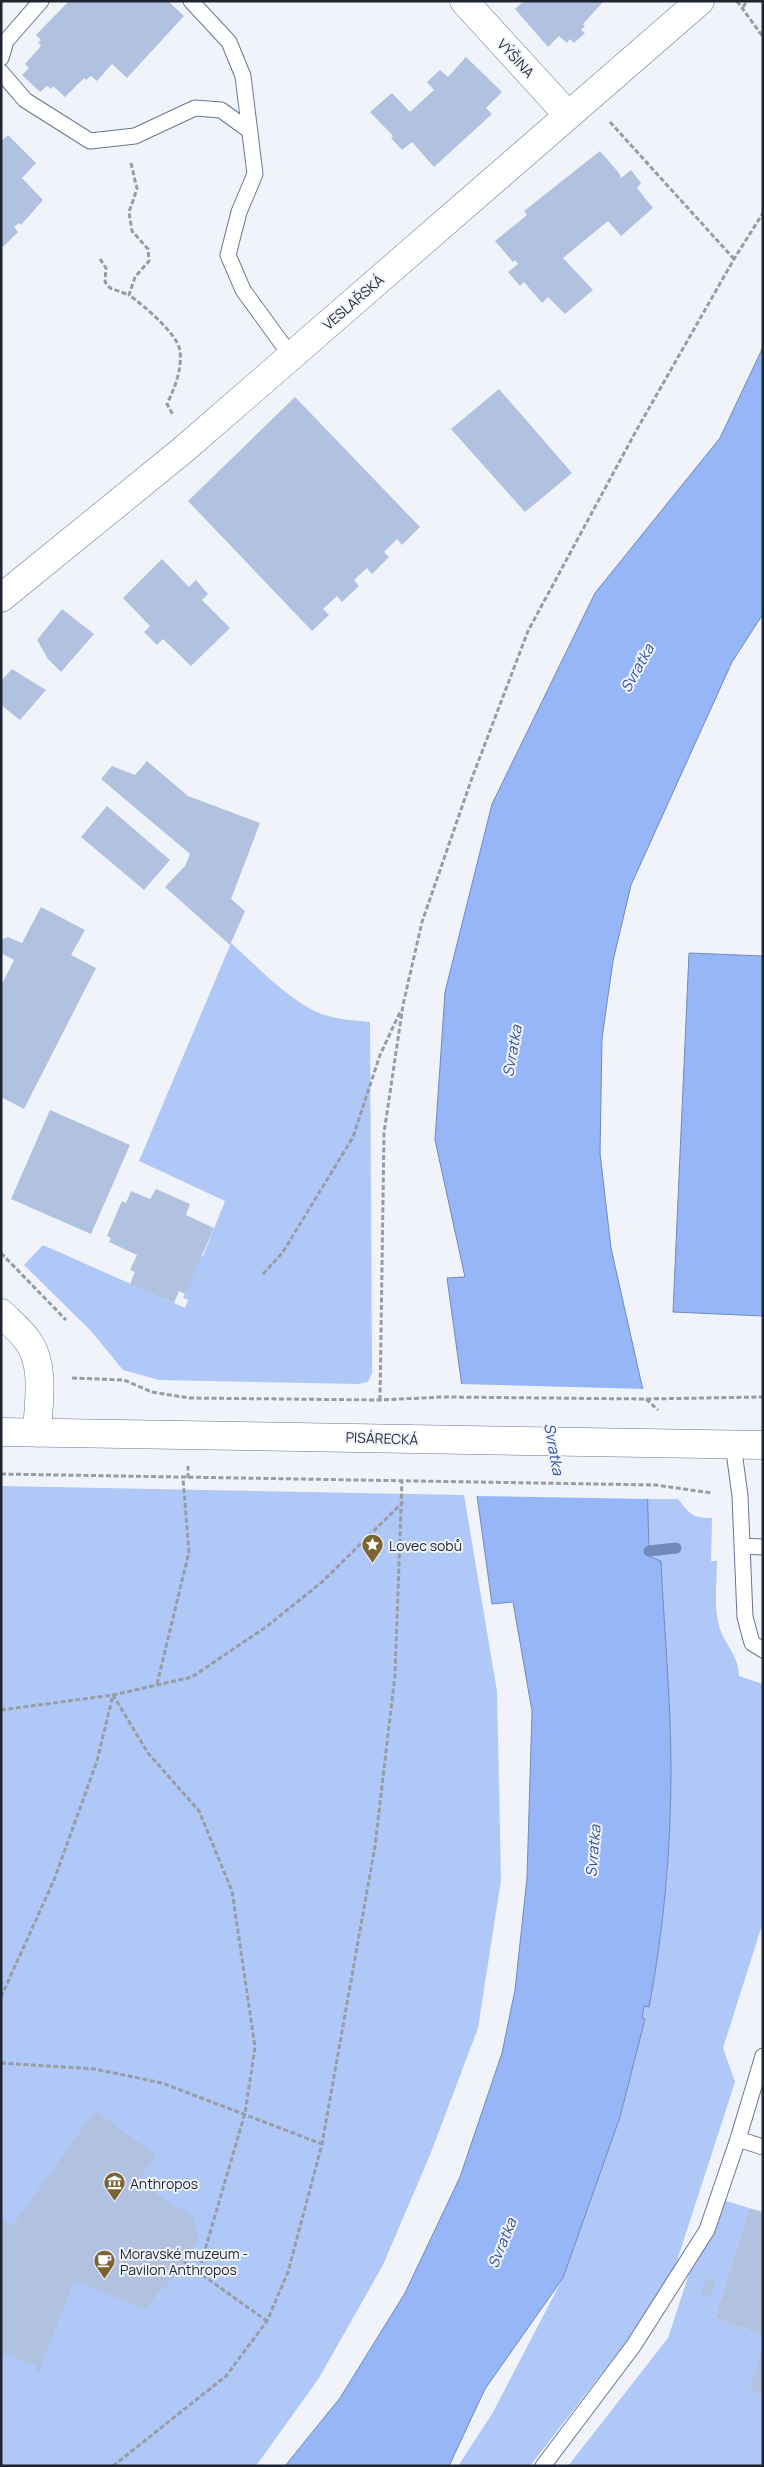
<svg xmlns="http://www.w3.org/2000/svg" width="764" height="2467" font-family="Manrope,sans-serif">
	<rect width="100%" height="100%" fill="#f0f3fa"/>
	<path fill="#afc8f8" d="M231 943C256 965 280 992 309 1008 327 1019 350 1020 370 1022L372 1373 368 1382 358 1384 159 1380 123 1370 91 1331 24 1265 43 1245 185 1308 188 1300 183 1298 200 1256H203L225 1201 139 1161Z
		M1 1486 464 1495 497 1691 501 1880 478 2028 430 2155 383 2265 319 2378 256 2466H1Z
		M647 1499H678C690 1513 690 1518 712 1518L711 1561H717C717 1583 713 1608 720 1629 726 1646 739 1657 739 1676L763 1684V1922L723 2048 735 2082 675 2267 626 2342 530 2466H458L492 2414 563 2278 620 2117 645 2019 642 2018 644 2005 649 2006C665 1928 671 1848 671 1769 671 1700 664 1630 661 1561L650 1557Z
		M714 2197 749 2208 715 2318 763 2335V2355H760L749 2390 763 2394V2466H568L668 2338Z"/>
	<path fill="#96b6f7" stroke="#728abb" d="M763 347V614L732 662 631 885 613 961 602 1038 600 1153 611 1248 645 1399 649 1551 650 1557 661 1561C664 1630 671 1700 671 1769 671 1849 664 1929 649 2007L644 2006 642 2018 645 2019 620 2117 563 2278 485 2389 449 2466H285L340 2398 405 2293 460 2177 502 2053 515 1990 527 1878 532 1711 513 1602 492 1604 447 1278 465 1277 435 1140 445 992 492 804 595 593 720 438Z
		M689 953 763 956V1316L673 1312Z"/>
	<path fill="#f0f3fa" d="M459 1384 645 1389 648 1399 649 1499 475 1496Z"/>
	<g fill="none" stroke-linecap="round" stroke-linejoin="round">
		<path stroke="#728abb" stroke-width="11" d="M649 1551 676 1548"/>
	</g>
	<path fill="#b1c1e0" d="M69 1H168L184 16 127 78 112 64 97 81 91 76 86 80 84 78 65 97 53 86 51 89 47 86 40 92 22 75 29 68 25 64 41 46 38 42 41 40 36 35Z
		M524 1H604L583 24 585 26 581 30 585 33 574 43 570 39 567 43 559 36 548 47 515 9Z
		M466 57 502 92 486 108 492 114 434 167 412 142 402 150 391 138 393 136 370 112 392 93 410 112 434 90 427 82 440 70 448 77Z
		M8 135 36 163 22 178 43 200 21 225 19 223 14 227 18 232 3 247 1 245V141Z
		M600 151 619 173 621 178 631 170 641 183 637 188 653 208 621 236 608 221 563 258 593 290 565 314 548 297 542 303 524 282 520 286 508 272 518 264 515 260 513 262 495 241 527 215 524 211Z
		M499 389 572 473 525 512 451 429Z
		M295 397 420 527 402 545 397 539 384 552 389 557 372 574 367 568 354 580 359 586 342 602 337 596 323 609 329 615 312 631 188 501Z
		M162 559 189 587 196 580 208 594 202 600 230 628 191 666 163 639 157 645 144 632 150 626 123 598Z
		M62 609 94 634 61 672 48 659 37 640Z
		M12 669 46 690 20 720 1 705V681Z
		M147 761 188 796 260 823 231 899 245 911 230 945 165 887 185 866 190 854 101 779 112 766 135 775Z
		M107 806 170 860 144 890 81 837Z
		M41 907 85 930 71 955 96 968 24 1109 1 1097V986L14 960 1 953V940L8 937 22 943Z
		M50 1110 130 1145 91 1234 11 1199Z
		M156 1189 190 1204 186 1215 214 1228 185 1294 179 1291 174 1303 130 1284 135 1272 130 1270 137 1255 109 1242 111 1238 107 1236 122 1201 126 1203 131 1191 150 1199Z
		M95 2111 156 2155 138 2181 180 2210 181 2208 194 2218 198 2241 164 2289H161L146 2309 74 2281 38 2374 35 2373 37 2366 1 2352V2222L2 2220 13 2225Z
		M749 2208 763 2212V2335L715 2318Z
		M706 2278 715 2281 710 2297 701 2295Z
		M760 2354 763 2355V2394L749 2390Z"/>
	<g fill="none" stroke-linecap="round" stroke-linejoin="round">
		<defs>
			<path id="service" d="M191 1 229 42 243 76 255 174 239 212 228 255 243 290 291 356
				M1 58 6 41 41 1
				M1 72 25 100 90 141 135 136 195 108 221 110 250 131
				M733 1444 740 1496 745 1617 752 1643 763 1650
				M742 1546 763 1547
				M738 2139 763 2147
				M543 2466 634 2345 707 2230 738 2139 763 2056"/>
			<path id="minor" d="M464 1 568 115"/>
			<path id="tertiary" d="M1 598 183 450 700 1
				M1 1313C10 1322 21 1331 28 1341 46 1366 38 1405 37 1433
				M1 1432 763 1445"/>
		</defs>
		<use href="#service" stroke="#687793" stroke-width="17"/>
		<use href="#minor" stroke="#687793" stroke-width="29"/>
		<use href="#tertiary" stroke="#687793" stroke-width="29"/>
		<path stroke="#979ca5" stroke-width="3" stroke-dasharray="5 2.5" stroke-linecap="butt" d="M737 1 763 37
			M743 7 747 1
			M610 122 734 259
			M131 163 137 189 129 212 132 231 148 249 149 261 135 277 129 295C143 305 178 334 180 351 182 370 175 387 167 404L173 415
			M100 259 106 268 105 282 110 288 129 295
			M1 1253 66 1320
			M263 1274 283 1252 353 1137 380 1055 401 1010
			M72 1378 124 1380 152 1392 189 1398 380 1400 444 1397 645 1399 763 1397
			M646 1399 658 1410
			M380 1400 384 1133 403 1005 422 922 472 778 528 631 636 431 734 259 763 213
			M1 1474 656 1485 712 1493
			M188 1478V1466
			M157 1684 189 1552 183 1479
			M1 1710 113 1695 192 1677 266 1627 322 1582 403 1502
			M1 1997 54 1880 97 1761 113 1695 148 1753 199 1811 232 1891 255 2047 245 2113 198 2274
			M1 2063 95 2069 162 2083 322 2144
			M184 2262 267 2321
			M113 2466 226 2376 267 2321 288 2272 322 2144 375 1846 395 1675 402 1481"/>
		<use href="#service" stroke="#fff" stroke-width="15"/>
		<use href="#minor" stroke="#fff" stroke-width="28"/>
		<use href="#tertiary" stroke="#fff" stroke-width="28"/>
	</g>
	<defs>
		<symbol id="sight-pin" viewBox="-11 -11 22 30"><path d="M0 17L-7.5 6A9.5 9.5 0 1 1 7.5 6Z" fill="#7b6434" stroke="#f0f3fa"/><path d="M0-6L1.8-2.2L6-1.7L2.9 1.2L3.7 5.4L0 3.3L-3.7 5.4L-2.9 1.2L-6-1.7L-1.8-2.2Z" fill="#fff"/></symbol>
		<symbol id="museum-pin" viewBox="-11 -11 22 30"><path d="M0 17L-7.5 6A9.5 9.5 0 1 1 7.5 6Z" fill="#7b6434" stroke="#f0f3fa"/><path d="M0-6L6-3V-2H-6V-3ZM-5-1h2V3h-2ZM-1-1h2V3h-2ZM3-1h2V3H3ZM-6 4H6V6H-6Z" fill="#fff"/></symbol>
		<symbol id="cafe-pin" viewBox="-11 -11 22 30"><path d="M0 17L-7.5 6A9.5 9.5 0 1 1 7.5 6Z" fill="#7b6434" stroke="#f0f3fa"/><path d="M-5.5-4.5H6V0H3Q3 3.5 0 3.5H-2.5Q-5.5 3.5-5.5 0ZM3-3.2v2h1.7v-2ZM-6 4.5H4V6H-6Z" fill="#fff"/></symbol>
	</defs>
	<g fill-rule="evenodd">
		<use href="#sight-pin" x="360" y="1532" width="25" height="34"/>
		<use href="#museum-pin" x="102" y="2170" width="25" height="34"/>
		<use href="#cafe-pin" x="92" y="2248" width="25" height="34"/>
	</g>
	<g text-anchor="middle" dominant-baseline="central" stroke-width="4" stroke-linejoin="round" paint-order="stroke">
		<g font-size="14" fill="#1e2430" stroke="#f0f3fa">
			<text transform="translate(516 58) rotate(47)">VÝŠINA</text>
			<text transform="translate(353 302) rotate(-41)">VESLAŘSKÁ</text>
			<text transform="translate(382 1438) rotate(2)">PISÁRECKÁ</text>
		</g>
		<g font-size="14" fill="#1e2430" stroke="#f0f3fa" text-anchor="start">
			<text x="389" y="1545">Lovec sobů</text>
			<text x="130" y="2183">Anthropos</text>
			<text x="120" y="2253">Moravské muzeum -<tspan x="120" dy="16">Pavilon Anthropos</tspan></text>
		</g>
		<g font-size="15" font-style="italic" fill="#31539f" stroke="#f0f3fa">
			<text transform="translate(637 668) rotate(-61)">Svratka</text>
			<text transform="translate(512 1051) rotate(-80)">Svratka</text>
			<text transform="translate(554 1449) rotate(80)">Svratka</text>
			<text transform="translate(593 1851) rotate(-85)">Svratka</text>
			<text transform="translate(502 2243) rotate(-68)">Svratka</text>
		</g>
	</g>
	<rect width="764" height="2467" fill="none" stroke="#1e2430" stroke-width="5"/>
</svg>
